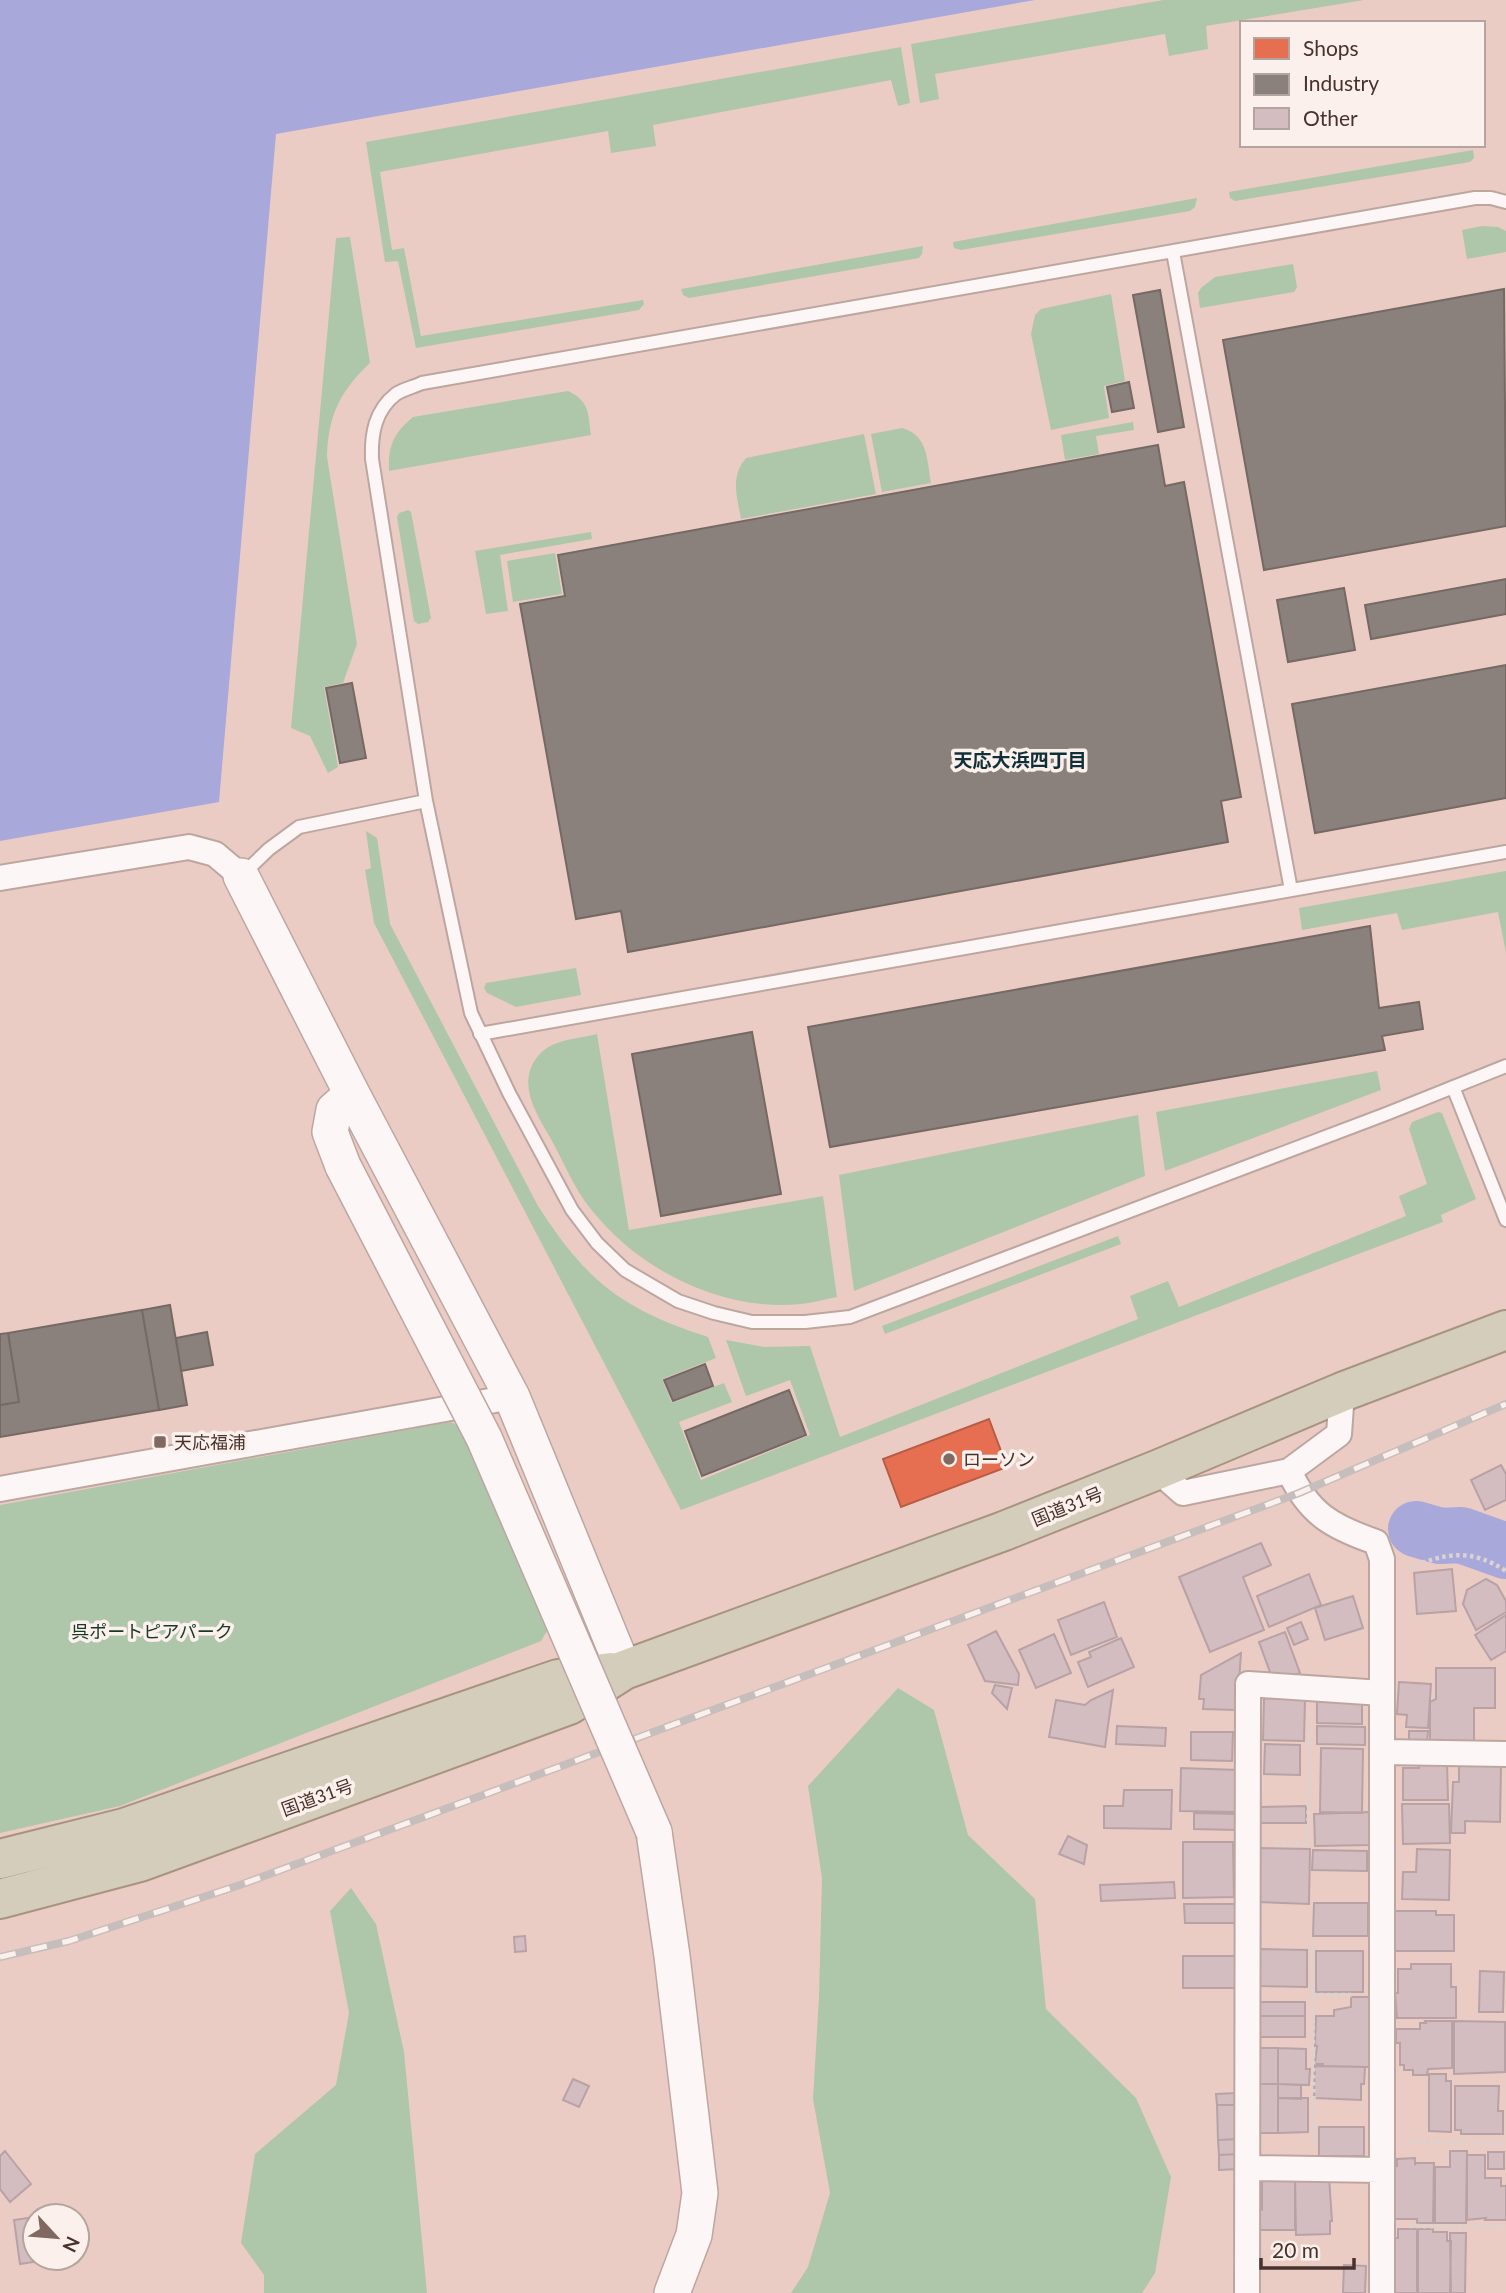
<svg xmlns="http://www.w3.org/2000/svg" width="1506" height="2293" font-family="Lato,'Noto Sans JP',sans-serif">
	<rect width="100%" height="100%" fill="#ebccc4"/>
	<path fill="#aec6aa" d="M1163 0H1364L1206 26 1208 49 1169 56 1165 34 935 74 939 99 920 103 911 44Z
		M901 47 910 103 898 106 891 80 653 125 656 146 611 153 608 131 380 172 392 250 404 248 421 336 643 300 644 304 639 310 416 348 398 261 385 262 366 142Z
		M1473 150 1474 158 1470 162 1235 201 1230 198 1229 192Z
		M1197 198 1195 207 1190 211 961 250 954 248 953 242Z
		M1482 226 1498 227 1506 231V252L1467 259 1462 230Z
		M350 237 370 363C340 391 328 416 327 457L357 644 343 683 324 687 338 767 328 773 310 736 291 728 336 238Z
		M923 246 922 254 919 258 689 298 683 295 681 289Z
		M1293 264 1297 287 1294 292 1200 308 1198 293 1201 288 1215 277Z
		M1111 294 1125 381 1104 386 1109 418 1051 430 1031 334 1035 315 1041 309Z
		M568 391C590 401 588 414 591 435L389 471C388 445 394 433 413 417Z
		M1133 422 1134 430 1096 436 1099 454 1065 460 1061 435Z
		M902 428C928 435 927 460 931 483L882 492 871 434Z
		M864 434 876 494 741 519C737 496 730 477 746 458Z
		M408 510 411 512 431 618 428 622 418 624 414 621 397 517 399 513Z
		M591 532 592 539 500 555 508 611 486 614 475 551Z
		M555 553 562 594 513 602 507 561Z
		M366 831 377 838 390 924 538 1206C587 1282 622 1309 708 1337L716 1358 662 1379 672 1403 724 1383 732 1402 679 1422 701 1480 810 1435 790 1380 746 1396 726 1340 764 1347 810 1346 840 1437 1138 1319 1130 1296 1168 1281 1179 1307 1406 1216 1399 1196 1427 1184 1409 1129 1412 1122 1438 1112 1442 1113 1476 1199 1441 1215 1443 1222 681 1510 374 923 365 870 371 868Z
		M1506 871V953L1498 912 1402 930 1397 913 1302 930 1299 908Z
		M576 968 581 995 516 1007 487 993 484 988 486 983Z
		M597 1034 629 1230 823 1196 837 1297C825 1299 813 1303 801 1304 722 1312 638 1270 590 1208 574 1188 563 1161 551 1139 536 1113 516 1083 538 1056 552 1039 577 1039 597 1034Z
		M1377 1071 1381 1090 1165 1171 1156 1112Z
		M1138 1115 1145 1176 854 1291 839 1175Z
		M1118 1236 1121 1244 885 1334 882 1326Z
		M450 1422 473 1431 553 1621 541 1641 120 1806 0 1833V1505Z
		M898 1688 934 1710 968 1835 1035 1899 1046 2009 1136 2098 1171 2177 1155 2273 1142 2293H791L808 2267 830 2193 813 2099 819 1997 822 1878 808 1786Z
		M351 1888 376 1924 404 2052 427 2293H264V2275L241 2243 255 2154 336 2085 349 2013 330 1911Z"/>
	<path fill="#a8a8db" d="M0 0H1035L276 134 219 802 0 841Z"/>
	<path fill="#e76f51" stroke="#b75d46" stroke-width="2" d="M989 1419 1007 1467 901 1507 883 1459Z"/>
	<path fill="#8a817c" stroke="#766964" stroke-width="2" d="M1504 289 1506 526 1264 570 1223 340Z
		M1160 290 1184 427 1158 432 1133 295Z
		M1129 382 1134 408 1112 412 1107 387Z
		M1158 445 1165 486 1184 482 1241 797 1221 801 1228 842 628 952 621 911 576 919 520 604 565 596 558 555Z
		M1506 579V614L1371 639 1365 605Z
		M1344 588 1355 650 1288 662 1277 600Z
		M1506 665V798L1315 833 1292 704Z
		M352 683 366 758 340 763 326 688Z
		M1370 926 1379 1008 1419 1002 1423 1029 1382 1036 1385 1050 830 1147 808 1027Z
		M752 1032 781 1194 661 1216 632 1054Z
		M170 1305 187 1405 159 1410 142 1310Z
		M142 1310 159 1410 0 1437V1405L19 1402 8 1333Z
		M207 1332 213 1365 181 1371 176 1338Z
		M8 1333 19 1402 0 1405V1334Z
		M705 1364 713 1386 673 1401 664 1380Z
		M789 1390 806 1435 702 1476 685 1431Z"/>
	<g fill="none" stroke-linecap="round" stroke-linejoin="round">
		<path stroke="#a8a8db" stroke-width="56" d="M1416 1529 1440 1536 1461 1535 1506 1551"/>
	</g>
	<path fill="#d3bdc0" stroke="#b8a2a5" stroke-width="2" d="M1501 1465 1506 1474V1500L1485 1510 1471 1480Z
		M1261 1543 1271 1565 1243 1577 1264 1630 1210 1652 1179 1577Z
		M1452 1569 1456 1611 1417 1614 1414 1573Z
		M1309 1574 1321 1605 1269 1627 1257 1596Z
		M1486 1579 1497 1585 1506 1601V1612L1476 1630 1463 1604 1467 1590Z
		M1353 1596 1363 1628 1325 1640 1315 1608Z
		M1104 1602 1117 1637 1071 1655 1058 1620Z
		M1506 1615V1651L1491 1660 1475 1635Z
		M1301 1622 1308 1639 1294 1645 1287 1628Z
		M996 1631 1019 1674 1018 1685 985 1681 968 1645Z
		M1285 1632 1300 1673 1274 1683 1259 1642Z
		M1054 1634 1071 1673 1036 1688 1019 1650Z
		M1121 1638 1134 1667 1088 1687 1078 1662 1091 1657 1089 1652Z
		M1241 1653 1237 1710 1203 1709 1204 1699H1199L1201 1675Z
		M1436 1668H1495V1708H1474V1741H1430V1702L1436 1699Z
		M1399 1682 1431 1684 1428 1728 1406 1727 1407 1715 1397 1714Z
		M995 1685 1012 1688 1007 1709 992 1693Z
		M1113 1690 1105 1747 1049 1737 1056 1700 1085 1705 1091 1700Z
		M1264 1698 1305 1699 1304 1741 1263 1740Z
		M1317 1698 1362 1699V1724L1317 1723Z
		M1117 1726 1166 1728 1165 1746 1116 1744Z
		M1317 1726 1365 1727V1745L1317 1744Z
		M1409 1731H1428L1427 1742H1409Z
		M1191 1732H1233L1232 1761 1191 1760Z
		M1265 1744 1300 1745V1775L1264 1774Z
		M1321 1748 1363 1749 1362 1813 1320 1812Z
		M1419 1761H1447L1448 1800H1403V1768H1419Z
		M1459 1764 1501 1765 1500 1822 1465 1821V1833H1451L1453 1782H1459Z
		M1181 1768 1238 1770 1237 1812 1180 1811Z
		M1124 1790H1172L1171 1829 1104 1828V1806H1123Z
		M1402 1804H1449L1450 1843 1403 1844Z
		M1306 1806V1823H1256V1807Z
		M1369 1812 1370 1845 1315 1846 1314 1814Z
		M1194 1813 1238 1814 1237 1830 1194 1829Z
		M1068 1836 1087 1845 1084 1864 1059 1854Z
		M1183 1842H1233L1234 1897 1183 1898Z
		M1258 1848 1310 1849 1309 1904 1257 1902Z
		M1417 1849 1450 1850 1449 1900 1402 1899 1403 1872H1416Z
		M1313 1850 1367 1851V1871L1312 1870Z
		M1174 1882 1175 1898 1101 1901 1100 1885Z
		M1314 1903H1368V1936H1313Z
		M1184 1904H1238L1239 1923H1185Z
		M1393 1911H1436V1915H1454V1951H1392Z
		M525 1936 526 1951 515 1952 514 1937Z
		M1260 1949 1307 1950V1987L1259 1986Z
		M1316 1951H1363V1992H1316Z
		M1183 1956H1236V1988H1183Z
		M1411 1964H1451V1987H1456V2018H1397L1395 1993H1398V1969H1411Z
		M1480 1971 1504 1972 1503 2012H1479Z
		M1351 1997H1371L1369 2067 1323 2066V2064H1315L1317 2046H1315L1316 2016H1334V2010L1351 2007Z
		M1254 2002H1305V2016H1259Z
		M1259 2016H1305V2037H1259Z
		M1425 2021H1452V2068L1428 2069 1427 2075H1413V2070H1404V2065H1400V2043H1396V2029H1420V2023H1426Z
		M1454 2021 1505 2022V2072L1454 2074Z
		M1255 2048H1278V2084H1254Z
		M1278 2048 1306 2049V2069H1310L1309 2085 1278 2084Z
		M1315 2066 1365 2067 1364 2084H1361V2100L1314 2098Z
		M1429 2074H1446V2081H1451V2132L1429 2131Z
		M573 2079 589 2086 579 2107 563 2100Z
		M1254 2084H1278V2133H1254Z
		M1278 2084 1301 2085V2099L1278 2098Z
		M1455 2086H1499L1498 2111H1503V2134H1461V2130H1455Z
		M1237 2093V2105H1217L1216 2094Z
		M1278 2098H1308V2132L1278 2133Z
		M1217 2105H1237L1238 2139 1218 2140Z
		M1319 2127H1364V2156H1319Z
		M1238 2139V2154L1219 2155 1218 2140Z
		M5 2151 31 2184 10 2202 0 2189V2156Z
		M1450 2151H1467L1466 2223H1435V2167H1450Z
		M1488 2152H1504V2169H1488Z
		M1238 2154 1239 2169 1219 2170V2155Z
		M1467 2155H1485V2178H1501V2186H1506V2220H1485L1486 2218 1467 2220Z
		M1415 2158V2165L1416 2163H1434L1433 2223H1417V2219H1394V2166H1397V2159Z
		M1274 2175H1295V2230H1252L1253 2210H1262V2181H1274Z
		M1295 2177H1329L1332 2221H1330V2234L1296 2235Z
		M35 2217V2258H46V2260L20 2264 14 2220Z
		M1398 2229H1417V2293H1391L1394 2238H1398Z
		M1418 2229H1433V2232H1447V2241H1451L1450 2293H1418Z
		M1450 2233H1466L1465 2293H1451Z
		M1344 2265 1366 2266 1365 2293H1343Z"/>
	<g fill="none" stroke-linecap="round" stroke-linejoin="round">
		<defs>
			<path id="lane" d="M1506 202 1491 198H1475L422 383C414 387 403 389 396 394 375 410 371 434 372 459L426 801 471 1013 509 1093 572 1210 597 1243 625 1270 678 1301 714 1313 752 1322H805L850 1317 1386 1114 1506 1066
				M1173 252 1291 890
				M243 874 269 849 299 827 426 801
				M480 1034 1506 852
				M1453 1087 1506 1220"/>
			<path id="street" d="M0 878 189 847 215 854 241 876
				M1157 1470 1183 1493 1289 1471 1339 1434 1342 1392
				M1289 1471C1309 1514 1332 1527 1376 1542L1382 1559V2293
				M0 1489 512 1397
				M1383 1752 1506 1754
				M1248 2168 1381 2170
				M1247 2293 1248 1684 1382 1693"/>
			<path id="secondary" d="M241 876 352 1094 512 1397 624 1670
				M343 1166 330 1132 334 1110 352 1094
				M654 1832 672 1956 700 2193 694 2235 672 2293"/>
			<path id="highway" d="M0 1859 124 1828 558 1679 611 1672
				M0 1899 140 1862 569 1705 624 1670 1004 1531 1157 1470 1342 1392 1506 1330"/>
		</defs>
		<use href="#lane" stroke="#bea6a0" stroke-width="16"/>
		<use href="#street" stroke="#bea6a0" stroke-width="28"/>
		<use href="#secondary" stroke="#bea6a0" stroke-width="38"/>
		<use href="#highway" stroke="#a7947f" stroke-width="42"/>
		<path stroke="#dcd2d0" stroke-width="4.5" stroke-dasharray="3.5 3.5" stroke-linecap="butt" d="M1409 1568C1445 1553 1471 1548 1506 1571
			M1275 1844H1308L1310 1714
			M1312 1942 1314 2144
			M1313 1995H1355
			M1409 2141 1506 2144
			M1409 2226 1506 2227"/>
		<use href="#lane" stroke="#fcf7f6" stroke-width="12"/>
		<use href="#street" stroke="#fcf7f6" stroke-width="24"/>
		<use href="#secondary" stroke="#fcf7f6" stroke-width="35"/>
		<use href="#highway" stroke="#d5cdbb" stroke-width="38"/>
		<defs>
			<path id="rail" d="M0 1957 69 1941 240 1885 1299 1493 1506 1404"/>
		</defs>
		<use href="#rail" stroke="#c6bebc" stroke-width="8"/>
		<use href="#rail" stroke="#fcf0ec" stroke-width="5" stroke-dasharray="16" stroke-linecap="butt"/>
		<defs>
			<path id="secondary-bridge" d="M343 1166 484 1438 654 1832"/>
		</defs>
		<use href="#secondary-bridge" stroke="#bea6a0" stroke-width="38" stroke-linecap="butt"/>
		<use href="#secondary-bridge" stroke="#fcf7f6" stroke-width="35"/>
	</g>
	<g fill="#816861" stroke="#fcf0ec" stroke-width="2.5">
		<rect x="153" y="1435" width="14" height="14" rx="3.5"/>
		<circle cx="949" cy="1459" r="7"/>
	</g>
	<g text-anchor="middle" dominant-baseline="central" stroke-width="7" stroke-linejoin="round" paint-order="stroke">
		<g font-size="18" fill="#48322c" stroke="#fcf0ec" text-anchor="start">
			<text x="174" y="1442">天応福浦</text>
			<text x="963" y="1459">ローソン</text>
		</g>
		<g font-size="18" fill="#48322c" stroke="#fcf0ec">
			<text transform="translate(1067 1506) rotate(-22)">国道31号</text>
			<text transform="translate(317 1797) rotate(-20)">国道31号</text>
		</g>
		<g font-size="18" fill="#153924" stroke="#fcf0ec">
			<text x="152" y="1631">呉ポートピアパーク</text>
		</g>
		<g font-size="19" font-weight="bold" fill="#103038" stroke="#fcf0ec">
			<text x="1020" y="759">天応大浜四丁目</text>
		</g>
	</g>
	<rect x="1240" y="21" width="245" height="126" fill="#fcf0ec" stroke="#b4a49f" stroke-width="2"/>
	<rect x="1254" y="38" width="35" height="21" fill="#e76f51" stroke="#b4a49f" stroke-width="2"/>
	<text x="1303" y="56" font-size="21" fill="#48322c">Shops</text>
	<rect x="1254" y="74" width="35" height="21" fill="#8a817c" stroke="#b4a49f" stroke-width="2"/>
	<text x="1303" y="91" font-size="21" fill="#48322c">Industry</text>
	<rect x="1254" y="108" width="35" height="21" fill="#d3bdc0" stroke="#b4a49f" stroke-width="2"/>
	<text x="1303" y="126" font-size="21" fill="#48322c">Other</text>
	<g transform="translate(56 2237) rotate(116)"><circle r="33" fill="#fcf0ec" stroke="#b4a49f" stroke-width="2"/>
	<path d="M0-5L12 26L0 18L-12 26Z" fill="#816861"/>
	<text y="-10" font-size="19" font-weight="bold" text-anchor="middle" fill="#48322c">N</text>
	</g>
	<path d="M1261 2258v10h93v-10" fill="none" stroke="#48322c" stroke-width="3.5"/>
	<text x="1272" y="2258" font-size="21" fill="#48322c" stroke="#fcf0ec" stroke-width="5" paint-order="stroke">20 m</text>
</svg>
